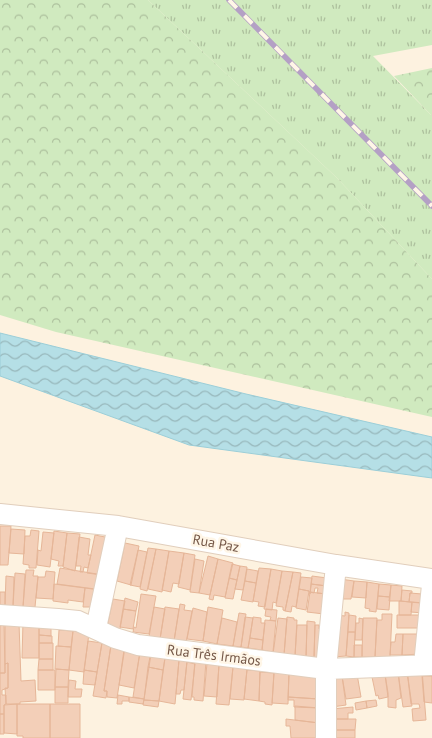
<svg xmlns="http://www.w3.org/2000/svg" width="432" height="738" font-family="'PT Sans',sans-serif">
	<defs>
		<pattern id="grass-tufts" width="24" height="20" patternUnits="userSpaceOnUse" patternTransform="scale(1.25)"><rect width="24" height="20" fill="#d0eabf"/><path d="M3 7l-1-3M5 7V3M7 7l1-3M15 17l-1-3M17 17v-4M19 17l1-3" fill="none" stroke="#adc09d"/></pattern>
		<pattern id="forest-crowns" width="20" height="18" patternUnits="userSpaceOnUse" patternTransform="scale(1.25)"><rect width="20" height="18" fill="#d0eabf"/><path d="M2 6a3 3 0 1 1 6 0M12 15a3 3 0 1 1 6 0" fill="none" stroke="#adc09d"/></pattern>
		<pattern id="water-waves" width="16" height="10" patternUnits="userSpaceOnUse" patternTransform="scale(1.25)"><rect width="16" height="10" fill="#b5dfe6"/><path d="M0 5q4-4 8 0t8 0" fill="none" stroke="#98b8bc"/></pattern>
	</defs>
	<rect width="100%" height="100%" fill="#fdf2e0"/>
	<path fill="url(#grass-tufts)" d="M148 0H432V45L373 56 432 116V279L337 178Z"/>
	<path fill="url(#forest-crowns)" d="M0 0H148L337 178 432 279V417L56 332 0 315Z
		M432 68V116L394 76Z"/>
	<path fill="url(#water-waves)" stroke="#9bced8" d="M0 333 246 394 432 437V478L189 445 0 376Z"/>
	<path fill="#f3cfb8" stroke="#e6b698" d="M0 526H11L8 565H0Z
		M11 529 25 530 24 554 9 553Z
		M31 530 39 531 36 568H29V565L23 564 25 536H30Z
		M54 531 67 533 63 566H58L59 561 51 559Z
		M43 532 54 533 50 567 37 565 38 550 41 551Z
		M67 533 80 534 75 571 63 567Z
		M95 535 110 538 102 575 87 573Z
		M79 537 90 539 88 555H91L88 568 84 567 83 572H80L81 566H76Z
		M125 543 139 546 131 585 117 581Z
		M148 548 156 549 147 591 140 589Z
		M156 549 169 551 162 592 148 589Z
		M138 550 147 552 140 587 130 585Z
		M169 551 184 553 179 584 173 583 171 592 162 590Z
		M184 553 195 555 190 590 178 587Z
		M208 556 218 559 210 595 199 593Z
		M195 559 204 561 199 593 190 592Z
		M218 559 233 563 225 597 214 595 213 600 209 599Z
		M232 564 240 566 237 580 229 578Z
		M240 566 247 567 243 590 235 589Z
		M60 568 97 574 95 589 57 584Z
		M259 568 271 569 265 607 258 606 259 602 253 601Z
		M247 569 258 571 256 583 245 581Z
		M271 569 282 571 276 603 273 602 272 610 264 609Z
		M26 570H34L33 576H38L35 607H23Z
		M46 571 55 572 53 599 36 598 38 577H45Z
		M282 571 293 572 285 611 283 610V607L276 606Z
		M293 572 301 573 296 607 292 606 291 612 285 611Z
		M15 573 25 574 23 607 13 606Z
		M6 576 14 577 13 606H5Z
		M312 576 327 578V586L311 584Z
		M301 577 312 578 310 594 309 591 299 589Z
		M229 578 237 580 233 599 225 598Z
		M340 579 354 581 351 599H343V597H341Z
		M245 581 256 583 253 602 241 600Z
		M354 581 367 582 366 598 352 597Z
		M367 582 379 584 376 612 369 611 370 609 365 608Z
		M54 584 85 588 83 602 68 600V603L53 601Z
		M311 584 327 586 326 594 317 593 318 588H315L314 593 310 592Z
		M379 584 391 585 390 597 378 596Z
		M391 585 402 586 401 601H389Z
		M85 588 100 590 95 607H83Z
		M299 589 309 591 306 610 296 608Z
		M402 590 412 591V593H410L409 602 401 601Z
		M0 592H5V606H0Z
		M310 592 326 594 324 614 307 612Z
		M410 593 422 594 421 603 409 602Z
		M141 594 156 596 149 634 133 632 134 627 136 628Z
		M378 596 390 597 389 610 377 609Z
		M125 598 138 602 136 611 123 609Z
		M113 599 125 601 120 629 107 627Z
		M399 601 412 602 411 615H399Z
		M412 602 424 603 423 613 411 612Z
		M180 604 185 605 184 610 192 611 186 643 174 641Z
		M154 607 165 609 160 639 149 637Z
		M165 607 179 609 174 641 160 639Z
		M208 607 223 610 217 644 203 641Z
		M193 608 207 612 203 641 187 639Z
		M123 609 136 611 133 629 120 627Z
		M266 609 277 610 276 621 270 620 271 617 265 616Z
		M345 612 349 613 346 656 333 657 336 615 345 616Z
		M239 613 246 614 241 647 233 646Z
		M382 614H392L390 657H375L377 620H382Z
		M349 615 356 616 355 632H348Z
		M397 615H422V628H397Z
		M245 617 253 618 248 648 241 647Z
		M253 617 261 618V623H265L263 640 250 638Z
		M287 617 294 618V620H297L295 656 284 655Z
		M222 618 237 622 233 646 217 644Z
		M278 618 287 619 284 655 273 654Z
		M359 618 363 619 362 640H355L356 623H359Z
		M363 618H377L375 657H362Z
		M265 620 276 621 273 652 262 650Z
		M307 621 315 622 314 658H306Z
		M0 622H4L5 673H0Z
		M23 622 39 623V658H22Z
		M51 622V636L39 635V627Z
		M19 623 21 681 35 680 36 701 20 702V704H6L5 688H8V663L5 664V624Z
		M297 625H307L306 658 295 656Z
		M315 625H319V629H324L322 659 314 658Z
		M59 630 73 631 71 647 58 646Z
		M73 631 89 633 84 672 69 670Z
		M348 632H355L354 657 346 656Z
		M396 634H403L402 655H390L391 642H395Z
		M403 634H422L421 654 402 655Z
		M39 635 52 636V643H39Z
		M250 638 263 640 262 650 248 648Z
		M88 641 102 643 97 672 84 670Z
		M39 643H53V659H39Z
		M102 643 111 645 104 691H107L106 698 93 696Z
		M111 645 125 647 117 698 107 697V691H104Z
		M354 645H362V657H354Z
		M56 646 71 647 69 670 55 669Z
		M124 650 140 652 134 688 119 685Z
		M140 652 151 654 144 699 133 697Z
		M150 657 165 658 163 670 148 667Z
		M165 658 179 660 175 704 159 701Z
		M39 659H53V670H38Z
		M179 660 187 661 184 690H181L180 694H176Z
		M195 660 206 661 203 701 194 700V697H192Z
		M187 662 195 664 191 700 183 699Z
		M8 663V688L2 690V695H6V704L4 705V714H0V673H5V664Z
		M207 663 219 664 217 697 204 696Z
		M219 665 233 667 229 705 216 704Z
		M148 667 163 670 159 701 144 700Z
		M233 667 247 669 244 700 230 699Z
		M56 669 69 670 68 687H55Z
		M38 670H55V690H38Z
		M84 670 97 672 95 685 83 684Z
		M247 670 260 671 259 701 244 699Z
		M422 670 426 720 413 721 412 709 420 708 419 704H411L407 671Z
		M407 671 412 706 403 707 398 672Z
		M260 672 274 673 272 705 265 704V702L259 701Z
		M274 672 289 673 288 704 272 703Z
		M398 672 401 698 396 700V708L388 707V693L385 674Z
		M289 673 316 675 319 699 288 697Z
		M357 674 361 697 346 699 342 676Z
		M385 675 388 697 379 699 378 695 376 696 372 677Z
		M342 676 346 705 332 707 328 678Z
		M422 676H432V703L424 702Z
		M69 680 76 681 75 689H82L81 697H68Z
		M55 687H68V703H55Z
		M118 695 129 697V701H122V704H117Z
		M129 697 144 699 143 704 129 702Z
		M288 697 319 699V708L294 707V700H288Z
		M144 700 159 701 158 707 143 705Z
		M376 700 377 706 367 708 366 701Z
		M366 701 367 708 356 710 355 703Z
		M17 704H50V738H23V736H17Z
		M17 704V734L4 733V705Z
		M50 704H80V738H50Z
		M295 706 319 708V723L295 720Z
		M353 707V713H348V719H331V709Z
		M0 714H4V734H0Z
		M286 719 319 723 320 738H291L290 726H286Z
		M331 719H356L355 730H332Z
		M332 730H355V738H332Z"/>
	<g fill="none" stroke-linecap="round" stroke-linejoin="round">
		<defs>
			<path id="minor" d="M0 514 118 526 336 565 432 579
				M0 615 58 619 78 621 115 638 138 645 326 669 432 665
				M96 628 118 526
				M424 665 432 585
				M326 738V669L336 565"/>
		</defs>
		<use href="#minor" stroke="#e1cebc" stroke-width="22"/>
		<use href="#minor" stroke="#fff" stroke-width="20"/>
		<defs>
			<path id="rail" d="M229 0 432 206"/>
		</defs>
		<use href="#rail" stroke="#b4a0c5" stroke-width="5.5"/>
		<use href="#rail" stroke="#fff6e7" stroke-width="4" stroke-dasharray="11" stroke-linecap="butt"/>
	</g>
	<g text-anchor="middle" dominant-baseline="central" stroke-width="5" stroke-linejoin="round" paint-order="stroke">
		<g font-size="14" fill="#745747" stroke="#fff6e7">
			<text transform="translate(216 543) rotate(10)">Rua Paz</text>
			<text transform="translate(214 655) rotate(7)">Rua Três Irmãos</text>
		</g>
	</g>
</svg>
